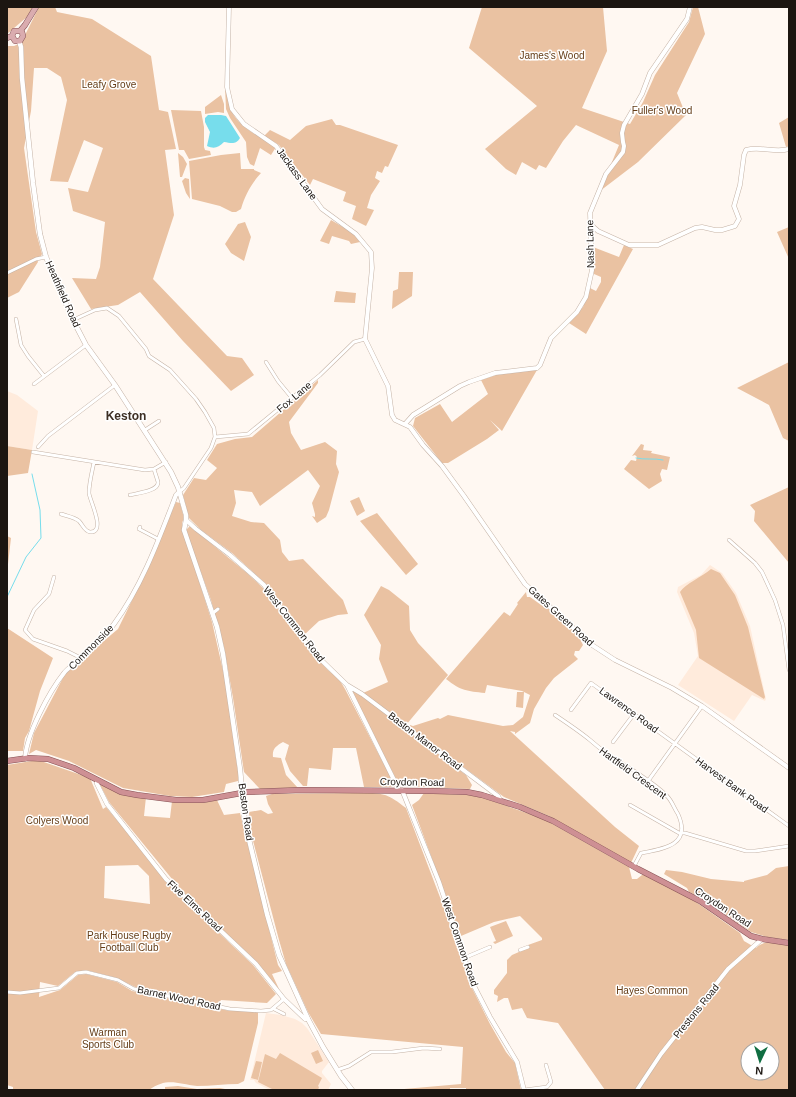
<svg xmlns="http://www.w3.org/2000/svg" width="796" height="1097" font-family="Arial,sans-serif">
	<rect width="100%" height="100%" fill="#fff8f2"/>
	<path fill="#ffebdc" d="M7 391 17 395 38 411 32 450 7 446Z
		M710 565 722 573 736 593 750 626 766 699 765 701 752 695 734 721 678 685 698 656 694 633 677 592 678 587 701 575Z
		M266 1013 281 1015 295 1019 302 1023 307 1028 329 1062 322 1071V1073L331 1084 328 1090H270L256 1083 254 1080H250Z"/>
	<path fill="#eac2a2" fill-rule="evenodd" d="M7 7H33L27 17 7 34Z
		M39 7H55L57 12 92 19 151 56 159 110 168 112 176 149 165 150 174 215 153 279 227 356 242 358 254 375 231 391 183 341 140 292 118 305 91 309 72 278 96 279 100 267 105 222 73 211 68 188 88 192 103 148 84 140 68 182 50 181 67 100 61 77 47 68H34L31 111 24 148 36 232 42 254 41 256 37 258 38 262 19 292 7 298V46H14L21 43Z
		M482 7H603L607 51 582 108 630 124 643 102 655 75 689 22 693 7H698L705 34 677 93 686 115 638 162 600 191 619 145 576 125 563 141 546 168 539 165 536 170 522 162 516 175 506 169 485 149 537 106 469 48Z
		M225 87 227 90C228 97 229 105 232 112 240 128 261 137 276 147L271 155 260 148 254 166 250 164 247 157 246 142 230 118 226 109Z
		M221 95 224 104V113L218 112 205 114V107Z
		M171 110 201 111 204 127V147L205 150 210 151 211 155 189 159 184 150H179Z
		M789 117V146L786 147 779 123Z
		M332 119 336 125H340L398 145 388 167 385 166 382 173 377 171 375 178 380 181 371 195 367 208 374 210 366 226 352 219 356 206 343 201 346 192 313 179 310 185 279 145 264 136 270 130 290 140 306 126Z
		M178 153 183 157 187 164 182 177H180Z
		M240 153 241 169H254V170L261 173C251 184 245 195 241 209L236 212H232L220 206 192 199 189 161 221 155Z
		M185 178 189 179 190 199 186 193 182 181Z
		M331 220 353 233 360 242 351 244 349 241 332 236 329 244 320 241Z
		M245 222 251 237 244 261 231 253 225 244 238 224Z
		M789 227V259L777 232Z
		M624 245 633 249 586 334 569 323 583 307 590 288 596 291 601 282V277L594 274 593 247 619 257Z
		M399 272H413L412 296 392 309 393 291 398 289Z
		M336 291 356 293 355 303 334 302Z
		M789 362V441L783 438 769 405 737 388Z
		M537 370 502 431 490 420 499 430 487 439 448 463H442L413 426 415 418 440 404 452 422 488 394 481 380 496 375Z
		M318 380V383L289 422 291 433 301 450 325 442 337 451 336 464 339 472 329 510 326 517 317 523 312 516 315 517V514L312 503 320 486 308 470 260 506 252 492 234 490 236 503 232 516 251 522 264 523 280 540 282 552 289 561 303 559 343 600 348 614 338 615 319 621 304 635 265 583 232 553 201 530 189 518 183 495 194 478 206 480 217 468 207 460 217 444 235 439 252 437Z
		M641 444 644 445 643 450 652 451 651 453 670 457 667 470 662 469 660 474 662 481 649 489 624 469 631 460 636 461 637 457 635 455 632 456Z
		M7 446 32 450 28 473 7 476Z
		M789 487V563L754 521 755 511 750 505Z
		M359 497 365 511 357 516 350 501Z
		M176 502 180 503 184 518 182 523V528L212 622 224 675 238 772V781L226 784 224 792 192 797 170 796 123 788 69 761 36 750 29 754 34 733 65 674 118 629 142 580Z
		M377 513 418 564 406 575 360 521Z
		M190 526 247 573 262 587 312 653 328 670 339 679 345 689 393 782V786L390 787H364L356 748H333L331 770 309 768 307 786H303L290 771 285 759 289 745 283 742C276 746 272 749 273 757L281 758 286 775 298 788 260 789 244 772 233 698 224 647 211 600 187 534 186 530Z
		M7 536 11 538 7 573Z
		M711 569 720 573 735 595 748 627 765 697 764 699 699 658 696 630 680 592C685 584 703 576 711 569Z
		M381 586 389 590 409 606 410 630 418 643 448 675 406 725 363 693 388 682 379 659 381 645 364 615Z
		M526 592 527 597H530L544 607 546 605 578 635 583 645 579 651H575L574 655 578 659 554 678 546 688 534 709 530 723 515 734V732L510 731 615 827 639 846 631 863 549 816 504 797 409 727 410 725 413 726 438 718 440 719 448 715 503 726 513 725 523 717 530 695 522 691 487 685 485 693C467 691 461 691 446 679L504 612 510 616 518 604 517 603Z
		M7 628 53 658 40 691 29 731 25 738 23 751H7Z
		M349 686 466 775 472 785 470 789 403 786 397 781Z
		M517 692H524L523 708 516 707Z
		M38 760 90 778 103 809 106 807 179 895 253 965 276 994 267 1003 221 1000 218 1005 135 987 117 978 86 970 75 972 58 986 40 982 39 997 60 990 78 975 86 974 117 982 132 991 230 1011H258V1023L244 1081 238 1084C225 1084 211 1086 197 1086 178 1084 167 1077 149 1090H13V1087L7 1085V765ZM138 865 149 876 150 904 104 898 105 866Z
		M99 783 146 797 144 816 170 818 172 801 202 803 217 800 224 815 240 813 278 965 282 971 272 974 279 989 253 958 186 896 109 802Z
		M354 793C380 793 385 791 406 808L446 913 471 986 490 1024 506 1052 515 1063 521 1090H466V1088H450V1090H404V1089L461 1084 463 1047 321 1034 308 1012 286 964 279 940 251 833 249 812 261 810 268 814 273 813 268 804 266 796 272 794Z
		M424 793 469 795 484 798 544 819 629 867 632 879H637L642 875H646L693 900 740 933 744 941 756 948C765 939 777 943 789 945V1090H605L558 1023 527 1018 522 1008 512 1010 508 998H504L497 1002 498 996 494 994V990L507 973V960L512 955 528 948V945L542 940V938L520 916 494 922 461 936 412 805 419 800ZM748 1049H772V1073H748Z
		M789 866V940L767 937 751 932 725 914 721 907 689 892 687 888 664 874 666 870 682 872 711 879 744 882V881L767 875 776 868Z
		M506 921 513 936 495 944 493 942 496 941 490 927Z
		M318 1050 323 1061 316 1064 311 1053Z
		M280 1053 322 1078 318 1086 319 1087 318 1090H274L258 1082 265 1054 276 1059Z
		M256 1061 262 1062 258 1080 251 1078Z
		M178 1086 197 1089 220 1088 230 1090H165V1087Z"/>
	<path fill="#77ddec" d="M208 115H221L226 116 240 138C236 145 231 143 224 142 218 148 214 149 207 146L210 132 205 122V118Z"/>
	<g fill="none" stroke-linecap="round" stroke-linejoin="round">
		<path stroke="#77ddec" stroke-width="1" d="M636 458C644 460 655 458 663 460
			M7 597 26 557 41 538 40 510 32 474"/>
		<defs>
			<path id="minor" d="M7 273 36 259 46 257
				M16 319 21 345 28 356 44 376
				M73 320 95 310 107 308 119 316 146 349 149 356 170 370 196 399 205 412 214 428 215 437 211 448 184 488 179 492
				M266 362 278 381 292 398
				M34 384 86 345
				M145 430 159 421
				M215 437 248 434 320 375 354 342 365 339
				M38 447 48 436 115 385
				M33 452 145 470 154 469 166 462
				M130 495C138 493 159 491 158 482 157 478 155 473 154 469
				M61 514C67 516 74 517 79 521 83 525 84 531 90 532 107 533 89 499 89 493 89 483 92 472 94 462
				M140 527 139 529 158 539
				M729 540 755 563 762 572 775 600 783 625 789 670
				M54 577 49 594 34 610 25 630 33 639 67 651 81 658
				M213 613 218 609
				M571 710 591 683 789 826
				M555 715C567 723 579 731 590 740 597 746 604 752 612 757 630 769 651 780 667 796 672 801 674 808 678 814 692 845 664 849 641 853L634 866
				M613 742 634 714
				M648 781 702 706
				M630 805 679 833H685L746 851H755L789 846
				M520 950 528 947
				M464 958 490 947
				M7 992 20 993 59 988 77 973 86 972 118 980 134 989 230 1009 261 1011 271 1010 284 999
				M274 1009 284 1014
				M337 1070 349 1066 371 1052H392L424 1048 440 1049
				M524 1090 547 1087 551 1082 546 1065"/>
			<path id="tertiary" d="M229 7 227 87 232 109 244 124 276 146 322 209 356 234 371 252 372 268 365 339 388 386 392 415 395 420 410 427 423 445 442 466 464 496 525 584 592 645 615 660 672 688 702 706 789 768
				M590 224 598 231 629 245H658L695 228 702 227 715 230H722L735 226 739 219 734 206 740 185 744 155 746 150C760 146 775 153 789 149
				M405 424 413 415 460 386 469 382 495 373 537 368 540 365 551 338 577 312 586 297 592 270 590 213 606 174 623 152 624 146 623 142 622 133 624 125 642 94 650 73 687 19 690 7
				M186 520 196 529 230 555 264 585 313 652 347 685 399 790
				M347 685 362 694 498 796 500 800
				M25 759C26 735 49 692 64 673 67 669 73 665 77 661 90 650 104 638 114 624 142 586 159 539 176 495L179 492
				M97 780V784L107 804 166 879 256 964 284 999 305 1019H308
				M402 790 439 882 473 984 490 1017 517 1062 524 1090
				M637 1090 661 1054 728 969 762 939"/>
			<path id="secondary" d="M19 41 21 47 22 78 33 183 40 234 46 257 73 320 86 345 115 385 171 472 178 487 186 515V520L184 530 217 627 223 654 240 769 245 823 267 914 279 955 308 1019 323 1047 341 1076 352 1090"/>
			<path id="primary" d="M12 36 15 41H20L23 36 22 32 20 31
				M7 38 12 36 14 31H20L25 25 36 7"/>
			<path id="trunk" d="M7 761 28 758 48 759 74 768 121 792 137 795 176 800H203L247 792 302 790 433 791 467 792 482 795 520 807 553 821 638 869 700 901 751 936 762 939 789 943"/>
		</defs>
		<use href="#minor" stroke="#c5b3a6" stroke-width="4"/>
		<use href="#tertiary" stroke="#c5b3a6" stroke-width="5"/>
		<use href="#secondary" stroke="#c5b3a6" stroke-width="5.5"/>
		<use href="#primary" stroke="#875355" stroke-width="6"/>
		<use href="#trunk" stroke="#875355" stroke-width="6"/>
		<use href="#minor" stroke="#fff" stroke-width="3"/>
		<use href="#tertiary" stroke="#fff" stroke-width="4"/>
		<use href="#secondary" stroke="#fff" stroke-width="4.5"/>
		<use href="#primary" stroke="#daacaf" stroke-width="5"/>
		<use href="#trunk" stroke="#ce9094" stroke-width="5"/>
	</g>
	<g text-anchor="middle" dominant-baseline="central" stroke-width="3" stroke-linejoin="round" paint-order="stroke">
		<g font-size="10" fill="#643c16" stroke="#fff">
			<text x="552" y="55">James's Wood</text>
			<text x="109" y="84">Leafy Grove</text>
			<text x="662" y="110">Fuller's Wood</text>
			<text x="57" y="820">Colyers Wood</text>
			<text x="129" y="935">Park House Rugby<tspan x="129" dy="12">Football Club</tspan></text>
			<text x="652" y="990">Hayes Common</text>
			<text x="108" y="1032">Warman<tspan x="108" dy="12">Sports Club</tspan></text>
		</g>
		<g font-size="10" fill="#1c1611" stroke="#fff">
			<text transform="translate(297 174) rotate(54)">Jackass Lane</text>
			<text transform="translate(590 244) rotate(-91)">Nash Lane</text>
			<text transform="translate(63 294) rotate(66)">Heathfield Road</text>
			<text transform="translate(294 397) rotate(-40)">Fox Lane</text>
			<text transform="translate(561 616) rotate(42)">Gates Green Road</text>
			<text transform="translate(294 624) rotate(52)">West Common Road</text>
			<text transform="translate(91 647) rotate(-45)">Commonside</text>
			<text transform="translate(629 710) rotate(36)">Lawrence Road</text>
			<text transform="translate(425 741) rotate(37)">Baston Manor Road</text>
			<text transform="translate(633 773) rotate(36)">Hartfield Crescent</text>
			<text transform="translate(412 782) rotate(1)">Croydon Road</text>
			<text transform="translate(732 785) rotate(36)">Harvest Bank Road</text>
			<text transform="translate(246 812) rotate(82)">Baston Road</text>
			<text transform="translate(195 906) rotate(43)">Five Elms Road</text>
			<text transform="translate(723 907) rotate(33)">Croydon Road</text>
			<text transform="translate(460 942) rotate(71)">West Common Road</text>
			<text transform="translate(179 998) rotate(12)">Barnet Wood Road</text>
			<text transform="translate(696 1011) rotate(-51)">Prestons Road</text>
		</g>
		<g font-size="12" font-weight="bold" fill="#3d2f24" stroke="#fff">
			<text x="126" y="416">Keston</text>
		</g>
	</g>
	<rect width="796" height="1097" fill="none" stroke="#1c1611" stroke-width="16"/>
	<g transform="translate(760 1061) rotate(184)"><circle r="19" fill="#ffffff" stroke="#a4a2a0"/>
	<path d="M0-3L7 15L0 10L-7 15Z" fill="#106e42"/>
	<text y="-6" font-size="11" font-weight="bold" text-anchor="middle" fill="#1c1611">N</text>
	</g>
</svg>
